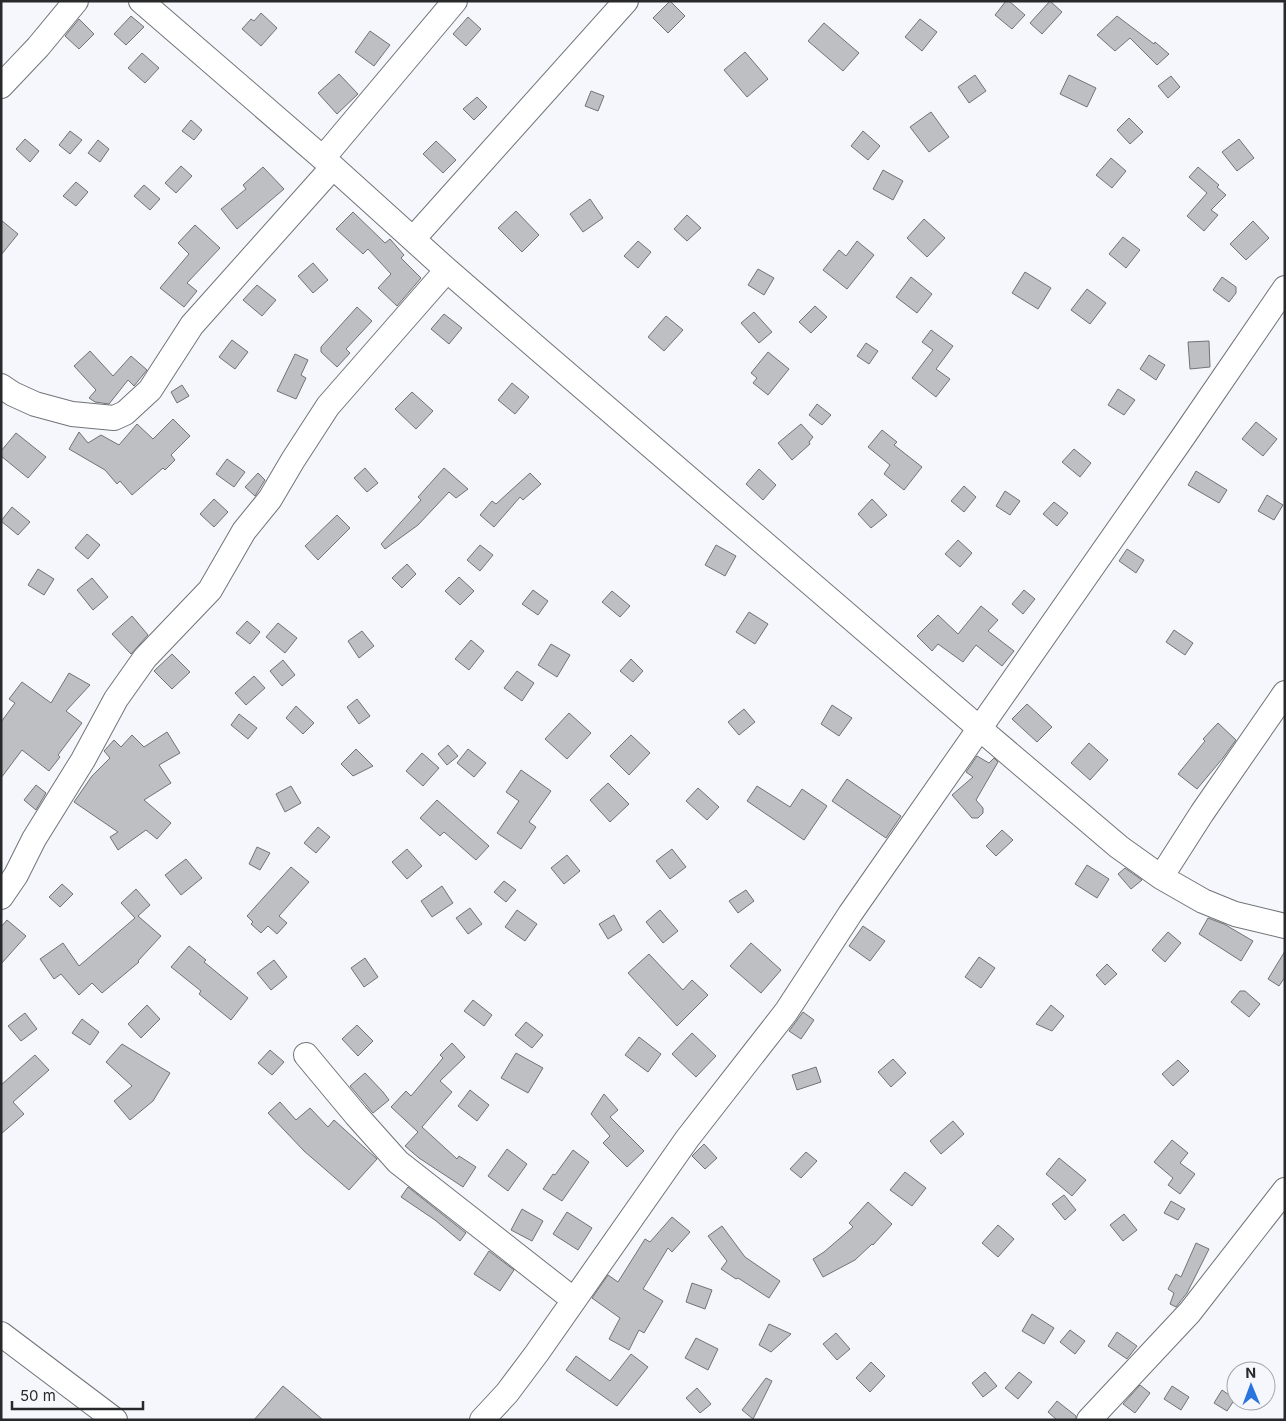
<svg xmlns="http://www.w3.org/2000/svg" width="1286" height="1421" font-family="Inter,sans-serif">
	<rect width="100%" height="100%" fill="#f5f7fc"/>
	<path fill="#bdbfc3" stroke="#717377" d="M670 1 685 16 668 33 653 18Z
		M1006 1H1009L1025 15 1012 29 995 15Z
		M1050 1 1062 12 1042 34 1030 23Z
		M261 13 277 28 261 46 242 29 251 19 254 21Z
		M131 16 144 27 126 45 114 34Z
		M1117 16 1154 44 1155 42 1169 54 1157 65 1130 38 1115 51 1097 35Z
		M468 17 481 29 466 46 453 34Z
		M79 19 94 34 79 49 65 36Z
		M920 19 937 32 922 51 905 37Z
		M824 23 859 53 843 71 808 41Z
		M370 31 390 45 374 66 355 52Z
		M745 52 768 79 747 97 724 70Z
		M142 53 159 68 145 83 128 68Z
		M339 74 358 94 337 114 318 93Z
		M975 75 986 91 969 103 958 87Z
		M1069 75 1096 88 1087 107 1060 94Z
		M1171 76 1180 87 1168 98 1158 86Z
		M591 91 604 96 598 111 585 106Z
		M477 97 487 107 474 120 463 109Z
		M931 112 949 137 929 152 910 127Z
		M1129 118 1143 132 1130 144 1117 130Z
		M191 120 202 130 194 140 182 131Z
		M70 131 82 140 70 154 59 145Z
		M863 131 880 146 868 160 851 146Z
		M25 139 39 151 30 162 16 149Z
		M1239 139 1254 158 1237 171 1222 152Z
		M98 140 109 149 100 162 88 153Z
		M436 141 456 160 443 173 423 154Z
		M1111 158 1126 171 1112 188 1096 175Z
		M181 166 192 176 176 193 165 183Z
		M263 167 284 189 237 229 221 209 246 189 243 185Z
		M1198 167 1219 185 1217 187 1226 195 1211 210 1218 215 1204 231 1187 216 1207 193 1189 177Z
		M883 170 903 181 893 200 873 189Z
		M76 182 88 192 76 206 63 196Z
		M144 185 160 199 150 210 134 196Z
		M590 199 603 218 583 232 570 214Z
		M516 211 539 235 522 252 498 228Z
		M353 212 385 243 390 239 404 255 401 258 421 278 397 306 378 288 391 274 368 249 363 254 336 229Z
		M687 215 701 228 687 241 674 229Z
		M924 219 945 238 927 257 907 238Z
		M1 220 18 234 1 255Z
		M1253 221 1269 238 1246 260 1230 244Z
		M195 225 220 248 187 283 197 291 184 307 160 288 189 254 178 243Z
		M1123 237 1140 250 1126 268 1109 254Z
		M638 241 651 252 638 268 624 256Z
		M857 241 874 255 847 289 823 270 839 250 846 256Z
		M313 263 328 280 313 293 298 276Z
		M758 269 774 278 764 295 748 285Z
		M1025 272 1051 288 1038 309 1012 293Z
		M911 277 932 294 917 313 896 297Z
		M1222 277 1236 287V293L1229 302 1213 290Z
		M257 285 276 300 262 316 243 300Z
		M1087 289 1106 303 1090 324 1071 310Z
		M815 306 827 317 811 333 799 322Z
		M357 307 372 321 346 349 350 353 337 367 321 352V347Z
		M754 312 772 332 759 343 741 323Z
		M444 314 462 328 449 344 431 329Z
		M666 316 683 330 664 351 648 337Z
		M931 330 953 346 936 369 950 379 936 397 912 378 933 350 922 342Z
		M232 340 248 352 235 369 219 357Z
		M1209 341 1210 367 1190 369 1188 342Z
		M866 343 878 351 869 364 857 356Z
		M90 351 113 376 131 356 147 370 134 386 128 380 109 404 95 402 89 398 96 390 74 366Z
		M768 352 789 369 768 395 753 383 757 378 751 373Z
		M295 354 308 360 301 375 306 378 296 399 277 391Z
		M1149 355 1165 365 1156 380 1140 369Z
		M512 383 529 397 515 414 498 400Z
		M182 385 189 396 177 403 171 392Z
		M1118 389 1135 400 1124 415 1108 405Z
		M412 392 433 411 416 429 395 409Z
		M817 404 831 415 822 425 809 415Z
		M173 419 190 436 171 455 175 460 165 470 163 468 132 495 120 481 117 484 105 470 69 449 79 432 88 443 101 435 119 445 137 424 153 439Z
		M1256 422 1277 439 1263 456 1242 439Z
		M801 424 813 437 809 442 810 444 792 460 778 443Z
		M882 430 897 442 894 445 922 467 904 490 884 474 890 465 868 447Z
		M16 433 46 457 28 478 1 456V451Z
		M1074 449 1091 463 1080 477 1062 462Z
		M227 459 245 472 234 487 216 474Z
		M365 468 378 483 367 492 354 478Z
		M444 468 468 489 456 498 449 492 418 525 385 549 381 544 421 500 418 497Z
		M759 469 776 485 763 500 746 484Z
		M1196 471 1227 490 1219 503 1188 485Z
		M258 473 265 480 255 496 245 487Z
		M530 473 541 484 523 500 520 497 494 527 480 515 492 501 496 504Z
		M964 486 976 497 964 512 951 501Z
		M1005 491 1020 501 1010 515 996 506Z
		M1267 495 1283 505 1274 520 1258 511Z
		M214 499 228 512 214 527 200 514Z
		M872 499 887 515 871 528 858 514Z
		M1054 502 1068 513 1057 526 1043 514Z
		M12 507 30 522 18 535 1 521Z
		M337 515 350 528 318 560 305 546Z
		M87 534 100 545 88 559 75 548Z
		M958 540 972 553 960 567 945 554Z
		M480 545 493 555 480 571 467 560Z
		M716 545 736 556 725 576 705 565Z
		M1127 549 1144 560 1136 573 1119 561Z
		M407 564 416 574 402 588 392 578Z
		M38 569 54 579 44 595 28 585Z
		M459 577 474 591 460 605 445 591Z
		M92 578 108 597 93 610 77 590Z
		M533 590 548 601 538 615 522 604Z
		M1024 590 1035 599 1023 614 1012 604Z
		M612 591 630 606 620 617 602 602Z
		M981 606 998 620 988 631 1014 651 1002 666 976 645 963 662 938 644 932 651 917 636 938 615 958 634Z
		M749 612 768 624 755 644 736 632Z
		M132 616 148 635 131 654 112 634Z
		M247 621 260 632 250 644 236 633Z
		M278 623 297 638 285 653 266 637Z
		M1174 630 1193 643 1185 655 1166 642Z
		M362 631 374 646 359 658 348 641Z
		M471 640 484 651 469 670 455 659Z
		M551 644 570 655 557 677 538 665Z
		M172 654 190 672 172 689 154 671Z
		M631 659 643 671 633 682 620 671Z
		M283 660 295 675 282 686 270 671Z
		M517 671 534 683 522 701 504 688Z
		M69 673 90 685 66 711 82 723 58 755 60 757 49 771 22 750 1 778V722L15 703 9 699 22 682 51 703Z
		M254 676 265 688 246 705 235 693Z
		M357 699 370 716 359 724 347 707Z
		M1027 704 1052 727 1037 742 1012 719Z
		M832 705 852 718 839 736 821 724Z
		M296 706 314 723 303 734 286 718Z
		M744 709 755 722 739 735 728 722Z
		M569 713 591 733 567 759 545 739Z
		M239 714 257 728 248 739 231 725Z
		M1218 723 1236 740 1223 758 1197 789 1178 774 1205 741 1203 739Z
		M167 732 180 753 159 765 171 783 144 800 171 823 157 839 146 830 118 850 110 837 118 832 74 802 92 776 110 758 104 751 114 740 121 747 132 735 144 747Z
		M631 735 650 753 629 775 610 756Z
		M1089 743 1108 760 1090 780 1071 763Z
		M448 745 458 756 447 765 438 754Z
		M356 749 373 766 353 776 341 764Z
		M468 749 486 763 474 777 457 763Z
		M422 753 439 768 423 786 406 771Z
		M977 756 989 763 994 758 998 762 976 800 983 808V813L978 818H972L952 795 973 777 966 772Z
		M521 770 551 791 529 822 536 827 521 849 497 833 519 801 506 792Z
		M847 779 901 816 886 838 832 801Z
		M608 783 629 804 610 822 590 800Z
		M36 785 46 793 36 810 24 800Z
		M291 786 301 803 285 812 276 794Z
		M757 786 790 807 802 789 827 806 804 840 747 801Z
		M698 788 719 807 707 820 686 801Z
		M437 800 489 846 476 860 444 832 440 836 420 818Z
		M318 827 330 837 316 853 304 843Z
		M1002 830 1013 840 996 856 986 846Z
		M257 847 270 853 260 870 249 864Z
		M407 849 422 866 407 879 392 862Z
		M672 849 686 867 670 879 656 861Z
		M567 855 580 871 564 884 551 868Z
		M186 859 202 878 181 895 165 875Z
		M1087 865 1109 879 1097 898 1075 884Z
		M291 867 309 882 279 916 287 923 277 934 268 926 261 933 251 924 253 922 247 916Z
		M1125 868 1142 880 1131 889 1118 874Z
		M504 881 516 890 506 902 494 892Z
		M62 884 73 894 60 907 49 897Z
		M442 886 453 903 432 917 421 901Z
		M136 889 150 905 138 916 161 936 138 961 139 962 102 993 92 983 79 995 61 974 54 979 40 959 63 943 79 966 135 918 121 903Z
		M746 890 754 901 738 913 729 901Z
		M470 908 482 924 468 934 456 918Z
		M517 910 537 924 525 941 505 927Z
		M660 910 678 931 663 943 646 922Z
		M614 915 622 930 608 939 599 924Z
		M1208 918 1224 924 1253 941 1241 961 1199 934Z
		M7 920 26 936 1 964V927Z
		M863 926 885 941 870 961 849 946Z
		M1168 932 1181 943 1165 962 1152 950Z
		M751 943 781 970 761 993 730 966Z
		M189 946 206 960 204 962 248 998 231 1020 199 994 201 991 171 967Z
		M1285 951V977L1279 986 1268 979Z
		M649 954 683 990 692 980 708 995 677 1026 628 973Z
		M979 957 995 968 981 988 965 977Z
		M365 958 378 977 364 987 351 968Z
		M274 960 287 977 271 990 257 973Z
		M1107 964 1117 974 1105 985 1096 975Z
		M1240 991H1245L1260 1004 1249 1017 1231 1002Z
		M473 1000 492 1015 484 1026 464 1011Z
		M147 1005 160 1019 141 1038 128 1024Z
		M1051 1005 1064 1016 1052 1031 1036 1024Z
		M803 1012 814 1020 801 1039 789 1031Z
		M25 1013 37 1029 21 1041 8 1026Z
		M82 1019 99 1032 90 1045 72 1033Z
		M526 1022 543 1035 532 1048 515 1035Z
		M357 1025 373 1041 358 1056 342 1039Z
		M692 1033 716 1056 696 1077 672 1054Z
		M639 1037 661 1054 648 1072 625 1055Z
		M452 1043 465 1057 440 1081 452 1092 422 1127 457 1159 459 1156 476 1167 463 1187 419 1158 405 1146 418 1132 391 1107 406 1091 411 1096 443 1058 440 1055Z
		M122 1044 170 1073 153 1101 130 1120 114 1101 132 1086 106 1062Z
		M270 1050 284 1062 272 1075 258 1063Z
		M516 1053 543 1068 528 1093 501 1078Z
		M35 1055 49 1070 13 1102 24 1114 1 1134V1085Z
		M893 1059 906 1073 891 1087 878 1072Z
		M1178 1060 1189 1071 1173 1086 1162 1074Z
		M816 1067 821 1082 797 1090 792 1075Z
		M365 1073 383 1092 389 1100 373 1113 350 1086Z
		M470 1090 489 1105 477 1121 458 1106Z
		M604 1094 618 1110 610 1117 644 1151 627 1167 603 1143 610 1136 591 1114Z
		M280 1102 296 1120 310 1108 328 1127 334 1120 377 1159 349 1190 304 1151 268 1113Z
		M953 1121 964 1134 941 1154 930 1141Z
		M1172 1140 1188 1153 1180 1163 1195 1174 1180 1194 1168 1185 1173 1178 1154 1162Z
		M704 1144 717 1158 705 1169 692 1156Z
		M507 1149 527 1164 508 1191 488 1176Z
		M573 1150 589 1162 562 1201 543 1189 553 1174 555 1175Z
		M806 1152 817 1161 801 1178 790 1169Z
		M1059 1158 1086 1180 1072 1196 1046 1174Z
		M905 1172 926 1188 912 1206 890 1190Z
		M408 1187 466 1233 460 1241 435 1220 401 1197Z
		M1064 1195 1076 1210 1065 1220 1052 1204Z
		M1171 1201 1185 1209 1178 1220 1164 1213Z
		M868 1202 892 1224 873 1245 872 1244 855 1260 823 1277 813 1259 824 1252 853 1227 849 1223Z
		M522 1209 543 1221 532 1241 511 1230Z
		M567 1212 592 1228 578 1250 553 1234Z
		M1124 1214 1137 1230 1123 1241 1110 1225Z
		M672 1217 690 1232 672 1252 668 1248 643 1289 663 1301 644 1333 639 1330 629 1350 609 1339 620 1318 592 1298 608 1275 618 1282 645 1239 650 1242Z
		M998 1225 1014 1239 998 1257 982 1243Z
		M722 1226 745 1257 780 1281 769 1298 738 1278 736 1279 721 1269 727 1261 708 1236Z
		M1196 1243 1209 1249 1187 1293 1176 1307 1170 1304 1174 1293 1168 1289 1176 1274 1181 1277Z
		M489 1251 514 1270 500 1291 474 1274Z
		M692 1283 712 1290 705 1309 686 1302Z
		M1032 1314 1054 1328 1044 1344 1022 1331Z
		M769 1324 791 1334 771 1352 759 1345Z
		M1070 1330 1085 1341 1075 1354 1060 1342Z
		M1117 1332 1137 1346 1127 1359 1108 1346Z
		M836 1333 850 1349 837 1360 823 1344Z
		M696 1338 718 1349 708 1370 685 1358Z
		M631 1354 648 1367 617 1406 566 1370 576 1356 610 1381Z
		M871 1362 885 1376 870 1392 856 1378Z
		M985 1372 997 1386 983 1397 972 1383Z
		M1019 1372 1032 1382 1018 1399 1005 1388Z
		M766 1378 772 1381 753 1419 742 1410Z
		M1140 1385 1150 1393 1135 1413 1123 1404Z
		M283 1386 323 1420H254Z
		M1172 1386 1189 1397 1181 1410 1164 1399Z
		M697 1388 711 1404 700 1413 686 1398Z
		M1222 1390 1235 1399 1227 1411 1214 1403Z
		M1057 1401 1076 1416V1420H1057L1048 1412Z"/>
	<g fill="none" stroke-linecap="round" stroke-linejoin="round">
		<defs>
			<path id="minor" d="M141 1 333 167 447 270 544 354 979 728 1119 847 1161 877 1203 901 1235 914 1285 926
				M1 86 38 47 76 1
				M323 158 455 1
				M413 239 626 1
				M1 386 13 394 35 404 72 414 114 418 125 413 150 390 192 325 333 167
				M1161 877 1202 813 1285 693
				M1 897 16 875 34 839 83 760 116 699 145 658 210 590 244 531 270 499 293 460 328 406 447 270
				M306 1055 356 1115 398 1162 574 1300
				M1 1334 115 1420
				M482 1420 507 1393 537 1353 687 1139 786 1012 850 914 1183 437 1285 288
				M1089 1420 1190 1312 1285 1190"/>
		</defs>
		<use href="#minor" stroke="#717477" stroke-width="26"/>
		<use href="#minor" stroke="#fff" stroke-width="24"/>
	</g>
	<rect width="1286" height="1421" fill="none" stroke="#28292a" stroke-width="5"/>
	<g transform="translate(1251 1386) rotate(359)"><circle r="24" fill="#f5f7fc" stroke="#a3a5a8"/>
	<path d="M0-4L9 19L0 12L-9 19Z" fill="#2a74e0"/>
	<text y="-8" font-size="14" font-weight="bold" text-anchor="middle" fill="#28292a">N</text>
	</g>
	<path d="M12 1401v8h131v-8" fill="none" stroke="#28292a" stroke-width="2.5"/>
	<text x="20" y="1401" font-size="15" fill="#28292a" stroke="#f5f7fc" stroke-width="4" paint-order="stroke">50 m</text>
</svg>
